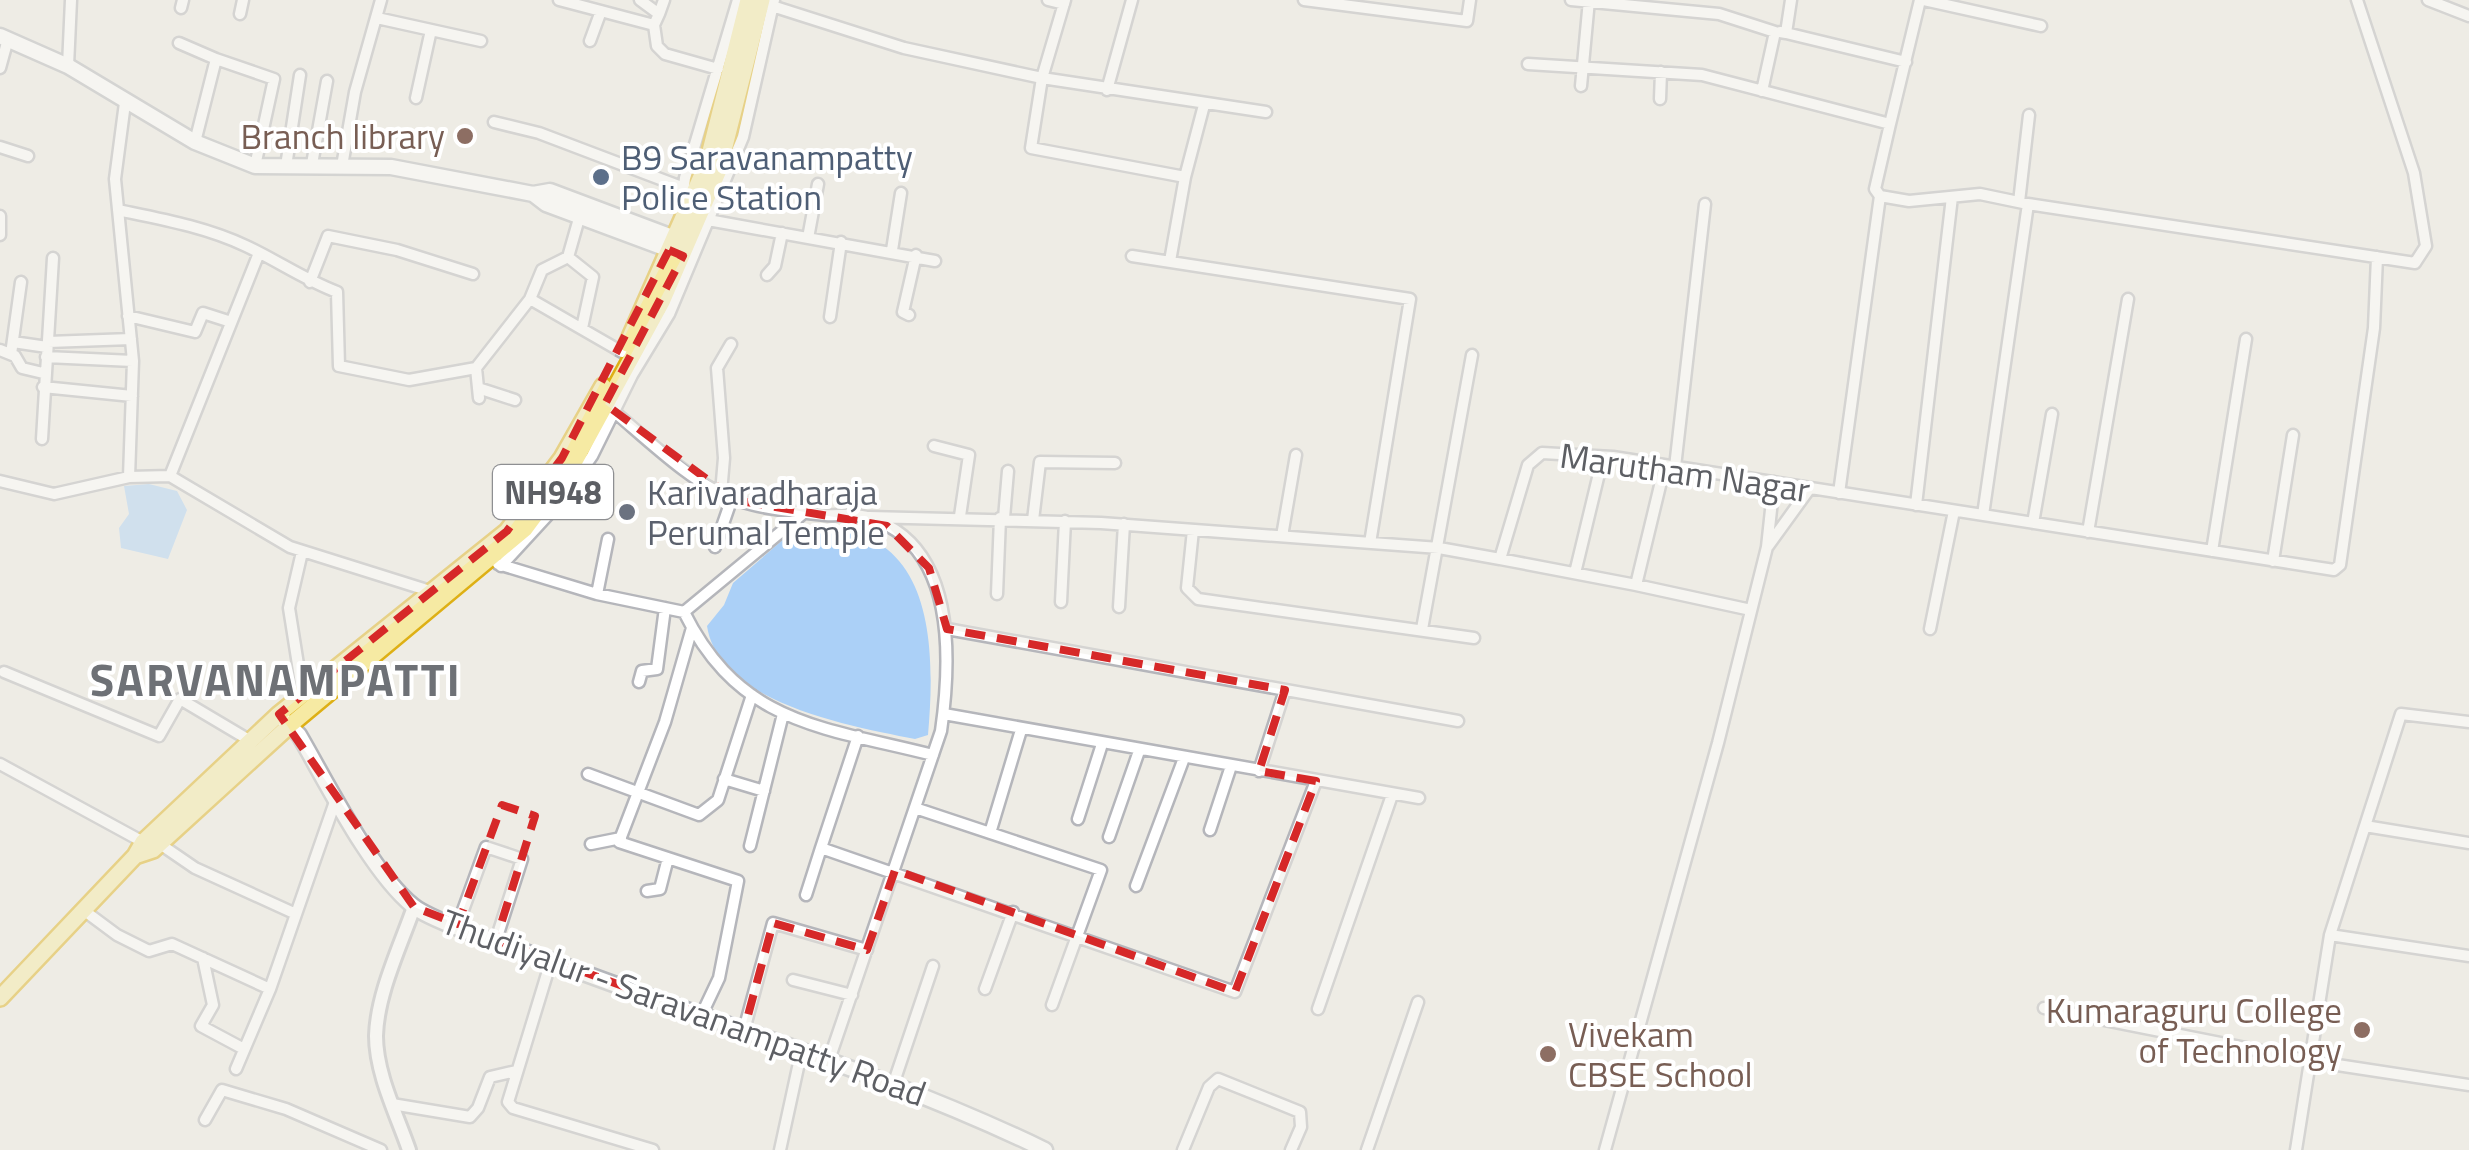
<svg xmlns="http://www.w3.org/2000/svg" width="2469" height="1150" font-family="'Titillium Web',sans-serif">
	<rect width="100%" height="100%" fill="#eeece5"/>
	<path fill="#abd0f7" d="M149 484 177 491 187 510 168 559 121 548 119 528 129 514 124 486Z
		M833 529C936 538 935 655 928 735L915 739C852 726 719 704 707 626L724 605 733 583 793 531Z"/>
	<g fill="none" stroke-linecap="round" stroke-linejoin="round">
		<defs>
			<path id="minor" d="M559 0 654 25
				M640 0 659 14 654 25 657 46 665 54 718 69
				M1048 0 1064 4
				M1304 0 1467 21 1470 0
				M1571 0 1719 14 1775 32 1762 91
				M1924 0 2041 26
				M2428 0 2469 16
				M769 5 904 48 1042 78 1065 0
				M181 8 183 0
				M240 14 243 0
				M659 14 664 0
				M377 18 481 41
				M1780 32 1786 33 1791 0
				M1786 33 1906 62
				M590 41 601 11
				M179 43 216 59 195 142
				M216 59 274 79 255 166
				M1528 64 1702 75 1890 124 1875 189 1880 196 1839 493
				M68 66 71 0
				M0 68 8 39
				M1581 86 1589 0
				M1107 90 1132 0
				M416 98 431 30
				M1660 99 1661 72
				M125 103 115 179 133 361 129 477
				M1204 105 1185 177 1031 148 1042 78 1266 112
				M494 122 539 133 684 188
				M1890 124 1920 0
				M0 147 28 156
				M312 164 327 81
				M286 166 300 75
				M342 166 355 92 381 0
				M1880 196 1909 201 1980 194 2028 204 1983 515
				M2019 202 2029 115
				M2028 204 2415 263 2426 246 2414 173 2357 0
				M118 210C161 219 206 227 246 246 278 261 305 280 337 292L339 366 409 380 476 368 530 299 622 352
				M681 211 685 178 738 0
				M0 216V235
				M708 220 935 261
				M808 238 818 184
				M892 250 901 193
				M1132 256 1410 299 1370 543
				M568 257 593 277 582 328
				M1170 261 1185 177
				M767 275 775 266 782 233
				M310 282 328 236 397 250 473 274
				M530 299 542 270 568 257 580 215
				M909 315 903 312 916 255
				M128 316 195 332 203 313 228 321
				M830 317 841 242
				M13 342 47 347
				M48 342 131 339
				M0 350 15 356 22 368 43 373
				M11 354 21 282
				M46 357 133 361
				M476 368 479 398
				M43 387 132 396
				M478 388 515 400
				M605 404C641 433 691 484 734 499 760 509 797 512 825 515 839 516 857 513 870 518 957 546 951 661 941 731L830 1057
				M42 439 53 258
				M934 446 969 455 960 516
				M1675 467 1705 204
				M170 476 259 253
				M0 481 54 494 129 477 170 476 290 547 430 591
				M721 493 724 458 717 368 731 344
				M1916 505 1952 197
				M869 517 1101 523 1439 548 1500 559 1528 465 1542 453 1613 457 2334 570 2340 565 2374 328 2377 257
				M1004 518 1008 471
				M1033 520 1040 462 1115 463
				M2033 523 2052 414
				M1193 530 1187 588 1198 599 1474 638
				M2088 532 2128 299
				M1282 536 1296 455
				M1768 546 1810 488
				M715 547 732 498
				M2212 551 2246 339
				M302 552 289 608 303 696
				M1500 559 1636 585 1665 465
				M2273 561 2293 435
				M498 564 597 594 684 612C740 725 823 727 933 755
				M501 566 559 503 592 456 632 375 669 314 743 137 774 0
				M1575 573 1603 457
				M1636 585 1751 610
				M597 594 608 539
				M997 594 1000 518
				M1061 602 1065 521
				M1119 607 1124 524
				M684 612 805 512
				M692 628 665 722 619 842 738 881 719 978 701 1016
				M947 629 1458 721
				M1422 629 1472 355
				M1930 629 1954 511
				M4 672 159 736 180 699 249 740
				M639 682 642 671 657 669 665 608
				M944 714 1419 798
				M858 736 821 848 1235 992 1316 781
				M0 764 145 843
				M1259 771 1285 690
				M588 774 699 815 718 800 752 695
				M724 779 764 791
				M915 808 1101 870 1052 1005
				M1078 819 1102 744
				M2365 826 2401 714 2469 722
				M1210 830 1231 766
				M990 833 1021 730
				M1109 837 1139 751
				M160 844 195 868 296 914
				M591 844 621 838
				M750 846 783 714
				M1136 886 1184 758
				M647 891 660 889 668 858
				M806 895 821 848
				M82 909 117 935 149 951 172 944 270 989
				M458 924 486 847 522 859 496 940
				M2330 935 2469 956
				M203 958 213 1005 201 1026 244 1049
				M551 961 508 1102 513 1108 653 1150
				M793 980 852 995
				M985 989 1013 912
				M2044 1008 2311 1061 2469 1085
				M1318 1009 1392 795
				M744 1030 773 923 867 950
				M236 1069 270 989 336 799
				M894 1082 933 966
				M392 1104 470 1117 478 1108 490 1077 516 1071
				M205 1120 222 1090 286 1109 381 1150
				M780 1150 802 1049
				M1183 1150 1209 1087 1218 1079 1300 1112 1301 1127 1291 1150
				M1367 1150 1418 1002
				M1605 1150 1718 743 1767 547 1774 482
				M2296 1150 2330 935 2365 826 2469 843"/>
			<path id="tertiary" d="M409 1150C397 1115 376 1074 376 1036 377 994 400 947 414 907"/>
			<path id="secondary" d="M0 36 68 66 195 142 255 166 391 167 533 194 550 191 683 241
				M533 194 546 204 675 252
				M282 718 299 735C327 783 371 872 413 906 434 923 524 951 554 962 719 1025 886 1073 1045 1150"/>
			<path id="trunk" d="M627 344 707 163 748 0
				M135 856 143 842 279 714 507 531 562 458 603 386
				M0 998 135 856 153 850 289 726 525 529 574 463 662 302 719 170 762 0"/>
		</defs>
		<use href="#minor" stroke="#b5b6bb" stroke-width="15"/>
		<use href="#tertiary" stroke="#b5b6bb" stroke-width="18"/>
		<use href="#secondary" stroke="#b4b6bb" stroke-width="19"/>
		<use href="#trunk" stroke="#deb015" stroke-width="20"/>
		<use href="#minor" stroke="#fff" stroke-width="10"/>
		<use href="#tertiary" stroke="#fff" stroke-width="12"/>
		<use href="#secondary" stroke="#fff" stroke-width="14"/>
		<use href="#trunk" stroke="#f6eaa3" stroke-width="15"/>
	</g>
	<path d="M0 0H2469V1150H0ZM669 250 683 256 605 404 735 500 887 526 929 568 947 629 1285 690 1259 771 1316 781 1235 992 895 870 867 950 773 923 744 1030 496 940 535 816 502 805 458 924 414 907 279 714 507 531 562 458Z" fill="#eeece5" fill-opacity=".55" fill-rule="evenodd"/>
	<path fill="none" stroke="#d62828" stroke-width="8" stroke-dasharray="20 12" stroke-linejoin="round" d="M669 250 683 256 605 404 735 500 887 526 929 568 947 629 1285 690 1259 771 1316 781 1235 992 895 870 867 950 773 923 744 1030 496 940 535 816 502 805 458 924 414 907 279 714 507 531 562 458Z"/>
	<g fill="#8d6e63" stroke="#fff" stroke-width="4">
		<circle cx="465" cy="136" r="10"/>
		<circle cx="2362" cy="1030" r="10"/>
		<circle cx="1548" cy="1054" r="10"/>
	</g>
	<circle fill="#5c6f8a" stroke="#fff" stroke-width="4" cx="601" cy="177" r="10"/>
	<circle fill="#6b7280" stroke="#fff" stroke-width="4" cx="627" cy="512" r="10"/>
	<g text-anchor="middle" dominant-baseline="central" stroke-width="8" stroke-linejoin="round" paint-order="stroke">
		<rect fill="#fff" stroke="#8e8f92" stroke-width="2.5" x="493" y="465" width="120" height="54" rx="8"/>
		<g font-size="32" font-weight="bold" fill="#5d5f64">
			<text x="553" y="492">NH948</text>
		</g>
		<g font-size="35" fill="#785e54" stroke="#fff" text-anchor="end">
			<text x="445" y="136">Branch library</text>
			<text x="2342" y="1010">Kumaraguru College<tspan x="2342" dy="40">of Technology</tspan></text>
			<text x="1568" y="1034" text-anchor="start">Vivekam<tspan x="1568" dy="40">CBSE School</tspan></text>
		</g>
		<g font-size="35" fill="#4e5e75" stroke="#fff" text-anchor="start">
			<text x="621" y="157">B9 Saravanampatty<tspan x="621" dy="40">Police Station</tspan></text>
		</g>
		<g font-size="35" fill="#5d5f64" stroke="#fff">
			<text transform="translate(1685 472) rotate(8)">Marutham Nagar</text>
			<text transform="translate(684 1007) rotate(20)">Thudiyalur - Saravanampatty Road</text>
		</g>
		<g font-size="35" fill="#5b616d" stroke="#fff" text-anchor="start">
			<text x="647" y="492">Karivaradharaja<tspan x="647" dy="40">Perumal Temple</tspan></text>
		</g>
		<g font-size="45" font-weight="bold" letter-spacing="2.5" fill="#6e7176" stroke="#fff">
			<text x="276" y="679">SARVANAMPATTI</text>
		</g>
	</g>
</svg>
